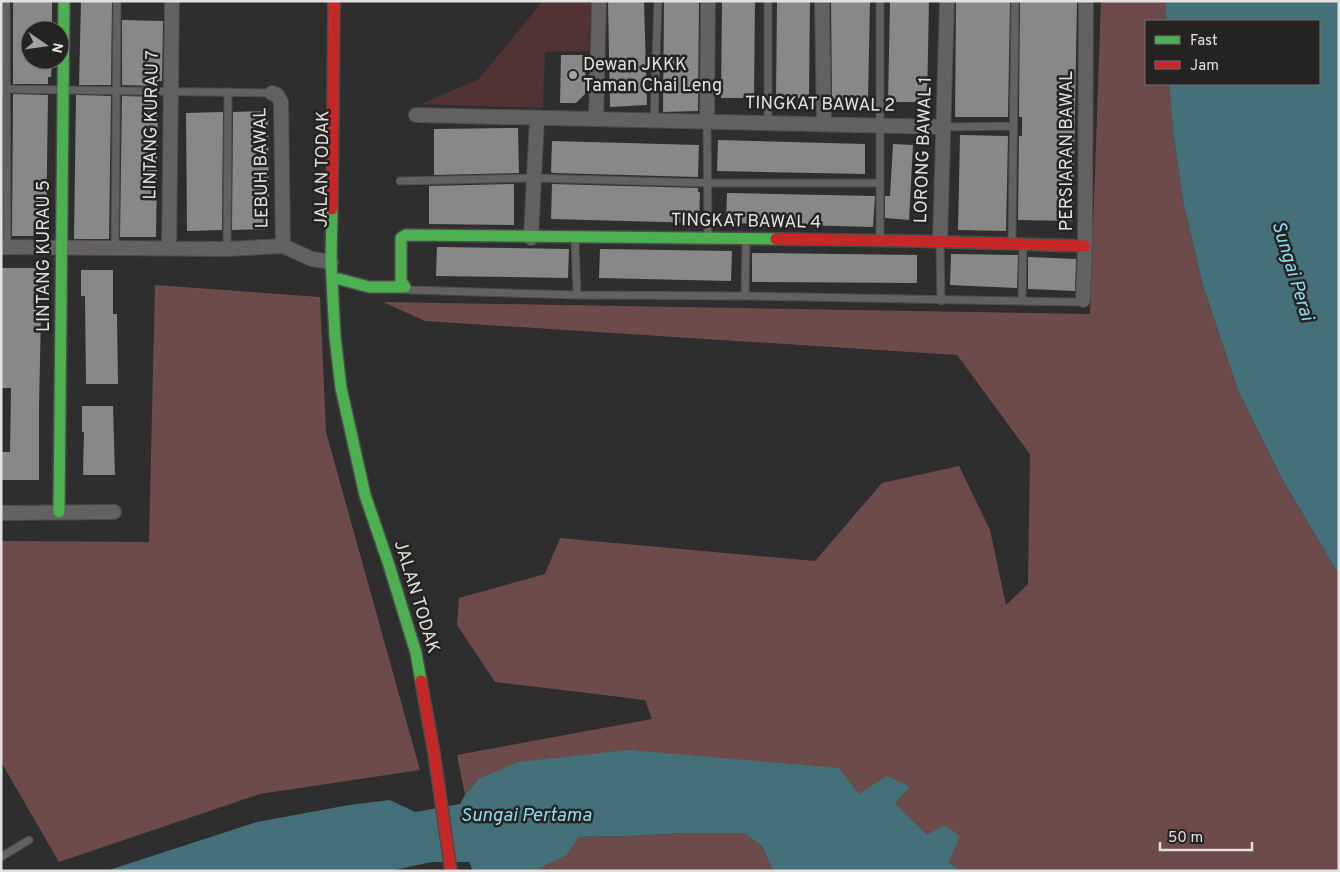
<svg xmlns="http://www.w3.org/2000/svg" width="1340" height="872" font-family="Overpass,sans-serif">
	<rect width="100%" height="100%" fill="#2f2e2e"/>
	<path fill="#523334" d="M543 1H591L589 51 545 52 543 108 421 104 479 79Z"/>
	<path fill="#6d4b4b" d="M1101 1H1166V21H1146V84H1169L1173 131 1183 201 1203 286 1238 390 1282 479 1339 575V871H961L949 862 927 836 895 803 910 787 859 794 478 779 465 795 457 755 652 719 645 700 495 682 457 625 459 598 545 574 560 538 815 561 882 483 959 466 990 530 1006 605 1028 584 1030 454 957 355 425 321 383 302 1090 314Z
		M155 285 320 297 326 432 420 770 260 794 59 862 1 762V541L149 542Z
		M685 833H744L762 846 773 871H534L567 855 577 837 631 836Z"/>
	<path fill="#447079" d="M1166 1H1339V575L1282 479 1238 390 1203 286 1183 201 1173 131 1169 84H1319V21H1166Z
		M628 750 839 768 859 794 887 776 910 787 895 803 927 835 944 825 960 836 949 862 961 871H773L762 846 744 833H685L631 836 578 837 567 855 534 871H473L469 862H432L389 871H106L257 822 349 805 390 800 415 812 460 804 465 795 478 779 518 762Z"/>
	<path fill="#898888" d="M13 1H52V30H30V60H52L51 77H48V84H13Z
		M81 1H112L111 85H79Z
		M608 1H644L647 105 610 107Z
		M664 1H699L698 111 663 112Z
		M722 1H755L754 98H721Z
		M777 1H810L809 98H776Z
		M831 1H870L868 99H832Z
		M890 1H929L927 102H888Z
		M956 1H1010L1008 117H955Z
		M1020 1H1077L1073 221 1018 220 1019 136H1022V117H1019Z
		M122 20 163 21 162 81H158V86L122 85Z
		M561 55H586L585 94 576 103H560Z
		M13 94 48 95 46 236H12Z
		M76 95 111 96 109 239H74Z
		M122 96 158 97 156 237H120Z
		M268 111 269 229 232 230 233 112Z
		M223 112 222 230 187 231 186 113Z
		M518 128 519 173 434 175V129Z
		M960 135 1008 136 1006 231 958 230Z
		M718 140 865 144V174L717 171Z
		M552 141 699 145 698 177 553 173 551 172Z
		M893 144 913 145 909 220 885 218V196H890Z
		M514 184V225L429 224V186Z
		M552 184 698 188V192H700L699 223 551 219Z
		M727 193 875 196 873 227 726 223Z
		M437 247 569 249 568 278 436 276Z
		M600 249 732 251 731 281 599 278Z
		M752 253 917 255V283L752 282Z
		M951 254 1018 255 1017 288 950 285Z
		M1028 257 1076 259 1075 291 1028 289Z
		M1 268H39V314H41L39 406V480H1V452H10L11 388H1Z
		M81 270H113V314H117L118 384H86L85 296H81Z
		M82 406H113L115 475H83L84 432H82Z"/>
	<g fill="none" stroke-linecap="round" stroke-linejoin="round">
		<defs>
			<path id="lane" d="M6 1 7 247
				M768 1V123
				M880 1V238
				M1 89 272 93
				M654 120 658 1
				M707 122 708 236
				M943 127 1014 126
				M400 181 534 178 707 183H879
				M575 240 577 295
				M1012 241 1015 1
				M940 243 941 301
				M115 248 117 1
				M227 249 228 92
				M407 288 410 290 577 295 745 296 1076 302 1083 300
				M745 296 746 241
				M1022 300 1023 246
				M1 857 29 840"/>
			<path id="street" d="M822 1 824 124
				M272 93 277 95 281 102 283 246
				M416 115 943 127
				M596 119 599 1
				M707 122 708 1
				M531 238 537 118
				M940 241 947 1
				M1 247 227 249 283 246 312 259 331 262
				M169 248 172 1
				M1083 300 1085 246 1086 1
				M1 513 114 512"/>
			<path id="fast" d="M332 209 331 262 335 337 341 388 365 495 388 562 416 653 421 681
				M339 279 369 287H405L401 281V238L406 235 776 239
				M59 512 64 1"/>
			<path id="jam" d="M332 209 334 1
				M776 239 915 241 1085 246
				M421 681 434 753 451 871"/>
		</defs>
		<use href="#lane" stroke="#4c4b4b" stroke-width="9"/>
		<use href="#street" stroke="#4c4b4b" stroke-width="16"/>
		<use href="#fast" stroke="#4c4b4b" stroke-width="14"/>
		<use href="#jam" stroke="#4c4b4b" stroke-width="14"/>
		<use href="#lane" stroke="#636161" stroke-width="7"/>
		<use href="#street" stroke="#636161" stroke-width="14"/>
		<use href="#fast" stroke="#4caf50" stroke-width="11"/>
		<use href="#jam" stroke="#c62828" stroke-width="11"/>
	</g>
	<circle fill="#a4a2a2" stroke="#262423" stroke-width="2" cx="573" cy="75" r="5"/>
	<g text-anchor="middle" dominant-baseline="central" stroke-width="5" stroke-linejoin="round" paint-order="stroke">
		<g font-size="18" fill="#e3e1e0" stroke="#262423" text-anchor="start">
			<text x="583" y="65">Dewan JKKK<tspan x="583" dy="21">Taman Chai Leng</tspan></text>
		</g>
		<g font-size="18" fill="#e3e1e0" stroke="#262423">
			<text transform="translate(820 105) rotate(1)">TINGKAT BAWAL 2</text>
			<text transform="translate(152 125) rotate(-89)">LINTANG KURAU 7</text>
			<text transform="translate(924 150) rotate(-88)">LORONG BAWAL 1</text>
			<text transform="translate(1067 151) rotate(-90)">PERSIARAN BAWAL</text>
			<text transform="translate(262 168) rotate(-91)">LEBUH BAWAL</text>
			<text transform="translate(323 169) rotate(-89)">JALAN TODAK</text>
			<text transform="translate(746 222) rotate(1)">TINGKAT BAWAL 4</text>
			<text transform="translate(44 256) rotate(-90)">LINTANG KURAU 5</text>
			<text transform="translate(416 597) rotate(73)">JALAN TODAK</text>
		</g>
		<g font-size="19" font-style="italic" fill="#8bdef0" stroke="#262423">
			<text transform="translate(1292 271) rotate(73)">Sungai Perai</text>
			<text x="526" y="816">Sungai Pertama</text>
		</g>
	</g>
	<rect width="1340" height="872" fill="none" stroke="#e3e1e0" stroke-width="5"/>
	<rect x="1145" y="20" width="175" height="65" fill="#262423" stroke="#72706f"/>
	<rect x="1155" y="36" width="25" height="8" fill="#4caf50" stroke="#72706f"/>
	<text x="1190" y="45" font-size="15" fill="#e3e1e0">Fast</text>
	<rect x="1155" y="61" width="25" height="8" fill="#c62828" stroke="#72706f"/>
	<text x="1190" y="70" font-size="15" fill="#e3e1e0">Jam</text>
	<g transform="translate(45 45) rotate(103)"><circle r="24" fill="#262423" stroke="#72706f"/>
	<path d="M0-4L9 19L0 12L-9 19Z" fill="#a4a2a2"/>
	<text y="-8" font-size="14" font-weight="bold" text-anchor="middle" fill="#e3e1e0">N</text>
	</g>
	<path d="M1160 842v8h92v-8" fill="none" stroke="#e3e1e0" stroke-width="2.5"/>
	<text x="1168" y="842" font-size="15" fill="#e3e1e0" stroke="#262423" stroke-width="4" paint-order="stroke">50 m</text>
</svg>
